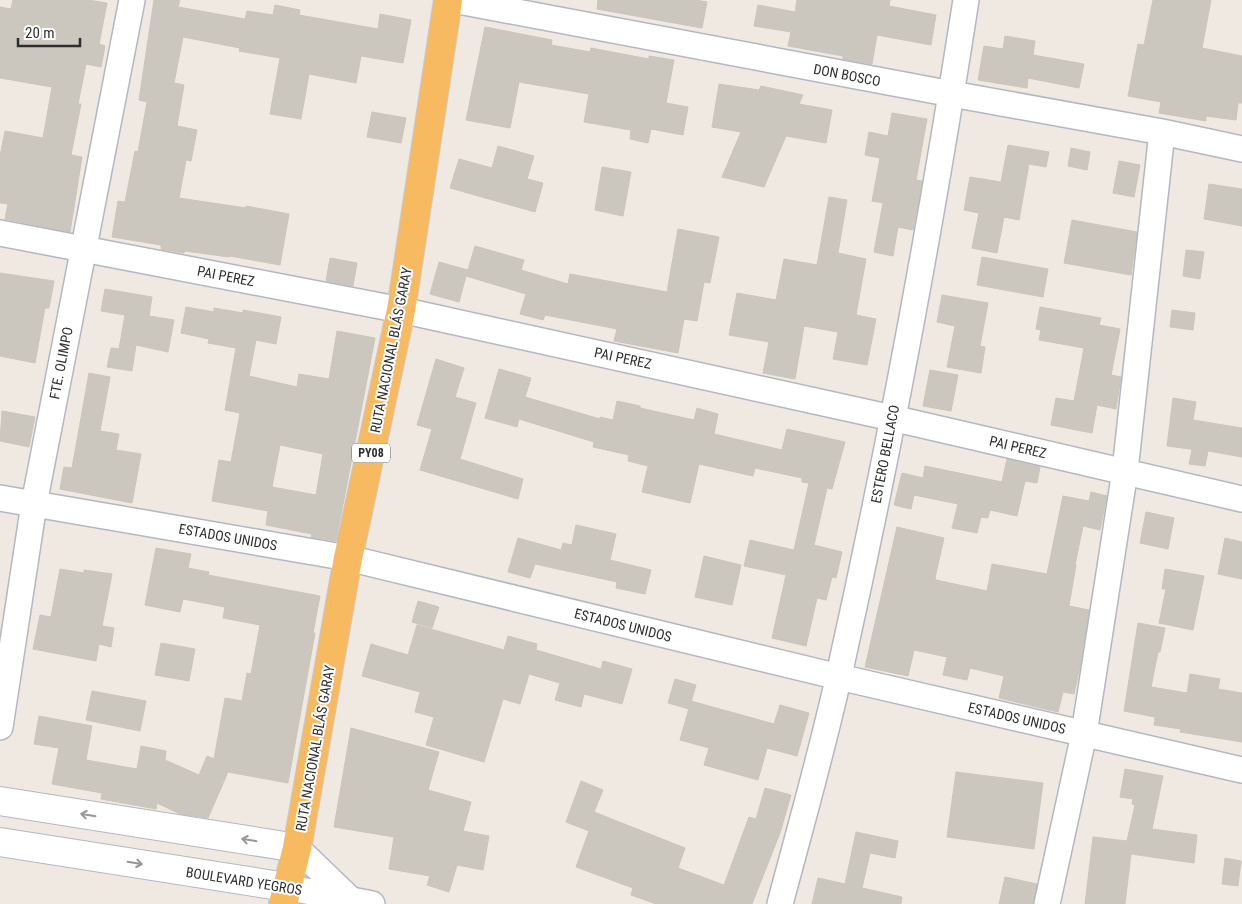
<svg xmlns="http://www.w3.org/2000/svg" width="1242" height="904" font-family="'Roboto Condensed',sans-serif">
	<rect width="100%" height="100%" fill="#efe9e1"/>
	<path fill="#cbc7bf" stroke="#cbc5ba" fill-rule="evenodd" d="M13 0H88L107 3 99 44 105 46 101 67 86 64 78 104H81L71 155 82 157 70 232 5 219 8 204 0 203V156L5 131 43 138 52 87 0 78V7L11 9Z
		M154 0H180L178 7 245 19 247 11 273 15 275 5 300 10 299 15 378 29 380 14 411 20 403 63 361 56 356 83 309 74 301 119 270 114 280 58 239 51 240 48 183 37 174 83 184 85 177 126 197 130 191 161 186 160 179 198 246 208V206L289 214 280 265 230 256 229 257 185 251 184 253 161 249V245L112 237 118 201 125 202 135 151 138 152 147 102 139 100Z
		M598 0H696L707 2 702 28 597 9Z
		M797 0H890L889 6 936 15 931 45 877 35 872 64 843 59V56L788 46 791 32 754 26 758 5 795 12Z
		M1153 0H1211L1202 48 1242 56V103H1238L1236 120 1206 116V121L1159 113 1161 102 1128 96 1138 44 1144 45Z
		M485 27 552 40 551 45 590 52 591 48 649 59V56L674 60 666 103 688 107 683 135 651 129 648 143 630 139 631 130 584 122 589 94 519 82 510 128 466 120Z
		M1005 36 1035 41 1033 55 1084 64 1079 88 1028 78 1027 88 978 80 984 46 1003 49Z
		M719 84 759 90 761 86 803 95 799 104 832 110 826 143 786 136 764 187 722 177 741 132 712 127Z
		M372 112 406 118 401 143 367 137Z
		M892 113 927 119 916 180 922 181 913 230 898 227 893 256 874 252 883 203 872 201 880 158 865 155 869 132 888 136Z
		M1008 145 1049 152 1046 167 1029 164 1019 220 1004 217 997 253 972 248 979 213 964 210 970 177 1001 182Z
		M498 146 534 156 527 179 543 183 535 212 450 188 459 159 492 168Z
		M1071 148 1090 152 1087 170 1068 166Z
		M1119 161 1140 165 1134 197 1113 193Z
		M602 167 631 172 623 216 595 210Z
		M1209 184 1242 189V226L1204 219Z
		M829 197 847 200 838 253 866 259 856 315 876 319 867 365 833 359 838 332 804 326 795 379 763 373 769 342 729 335 737 293 776 300 784 259 817 265Z
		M1072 220 1137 232 1131 275 1064 263Z
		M678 229 719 237 710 283 704 282 697 321 684 319 678 353 614 341 617 329 545 315 543 320 520 314 526 294 466 276 459 302 430 294 439 262 468 270 475 246 524 260 521 270 568 284 570 274 667 292Z
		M1186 250 1204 252 1200 279 1183 276Z
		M982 257 1048 269 1043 297 977 285Z
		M330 258 357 263 353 286 326 281Z
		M0 273 54 281 49 308H45L35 363 0 356Z
		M105 289 152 297 149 316 174 320 168 352 136 345 132 371 107 367 111 348 119 349 125 315 101 311Z
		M942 295 988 303 980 346 985 347 981 373 947 367 955 326 937 322Z
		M186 307 214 312V308L243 313V310L281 317 276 344 256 340 249 376 297 387 299 374 329 379 337 331 375 338 336 541 311 537 312 534 266 525 268 511 212 501 219 460 231 462 240 413 225 410 236 348 208 343 209 339 181 333ZM280 445 323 454 316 495 272 487Z
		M1040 307 1101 318 1099 325 1120 329 1111 375 1121 377 1116 409 1097 405 1092 433 1051 425 1056 398 1074 401 1084 348 1039 340 1041 330 1036 329Z
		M1172 310 1195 313 1193 330 1170 327Z
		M436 359 464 368 455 397 476 403 460 459 523 479 518 499 420 470 432 429 417 425Z
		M499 369 531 378 525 397 600 419V417L613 420 617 401 640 406V408L694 420 697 408 718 414 714 434 782 450 787 429 845 442 832 489 827 488 814 545 842 552 836 578 832 577 826 600 817 598 806 646 772 638 786 575 744 566 750 540 794 550 809 483 802 482V478L755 468 753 476 699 464 690 503 642 492 648 466 628 461 629 455 593 447 594 442 519 419 517 427 485 418Z
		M930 370 958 375 951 411 923 406Z
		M89 373 110 377 100 431 119 434 116 450 141 454 132 503 60 489 64 467 72 468Z
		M1173 398 1196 402 1193 420 1242 428V457L1208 451 1205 466 1189 464 1192 450 1190 449 1167 446Z
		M2 411 35 417 29 447 0 441Z
		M1007 459 1040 467 1037 483 1025 481 1017 516 990 510 988 518 981 517 977 533 952 528 958 504 914 495 911 509 894 505 902 473 923 478 925 466 1002 482Z
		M1091 492 1107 496 1100 530 1083 526 1075 565H1076L1069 606 1089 610 1080 666 1074 694 1063 692 1058 712 999 698 1004 676 970 668 967 680 943 675 947 657 914 650 908 676 865 667 897 527 944 538 935 578 936 580 987 591 992 564 1047 574 1063 496 1089 501Z
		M1146 512 1174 518 1168 549 1140 543Z
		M576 525 616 534 610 560 651 570 645 594 616 588 617 582 535 564 530 578 508 572 518 538 561 550 563 543 572 545Z
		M1225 538 1242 542V579L1218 574Z
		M156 548 191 554 188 568 209 572 208 575 320 596 313 633H315L288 783 228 772 208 818 180 814 157 803 156 809 101 799 102 793 52 784 59 748 34 744 39 716 92 726 86 760 137 769 141 746 166 751 165 760 199 775 207 756 214 759 225 698 242 701 247 673 251 674 260 625 223 618 225 607 183 599 180 612 145 605Z
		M704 556 741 565 732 605 695 597Z
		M60 569 84 573V570L112 574 102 626 114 628 111 647 99 644 96 661 33 649 40 615 51 617Z
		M1165 569 1204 576 1193 630 1159 623 1166 589H1162Z
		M418 601 439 607 432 628 412 622Z
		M1138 623 1165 628 1160 652H1158L1151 687 1187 693 1190 674 1220 679 1218 689 1242 693V742L1180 732 1181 729 1154 725 1155 717 1124 711Z
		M417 625 504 650 508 636 537 644 536 650 601 669 603 661 632 669 622 704 584 694 581 707 555 700 560 683 529 674 520 704 503 699 484 762 426 745 434 717 415 712 420 692 362 676 371 644 408 655Z
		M161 643 195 649 189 681 155 675Z
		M675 679 696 685 689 709 668 703Z
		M92 691 146 701 140 731 86 720Z
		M691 701 774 724 780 705 809 713 797 756 767 748 758 780 704 765 709 748 680 740Z
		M351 728 439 752 428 790 471 802 463 831 489 836 483 870 457 865 449 892 427 885 430 876 389 869 394 837 334 827Z
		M1125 769 1163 776 1152 829 1197 835 1194 863 1131 854 1125 904H1085L1093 837 1127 841 1135 805 1132 804 1133 799 1120 797Z
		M956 772 1043 783 1034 849 947 837Z
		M581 781 603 790 594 812 685 848 678 868 724 885 749 817 756 819 765 788 791 795 780 833 752 904H656L631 895 633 888 576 867 589 831 566 822Z
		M856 832 898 841 895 858 870 853 862 888 902 897 901 904H812L818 878 845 884Z
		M1225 858 1241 861 1238 886 1222 884Z
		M1005 877 1037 884 1033 904H999Z"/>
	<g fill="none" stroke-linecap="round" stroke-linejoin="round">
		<defs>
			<path id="minor" d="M453 0 952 94 1162 132 1242 149
				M0 233 401 310 892 418 1242 499
				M0 498 348 558 839 677 1242 770
				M0 727 34 504 132 0
				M297 848 352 901
				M286 887 372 904
				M780 904C800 828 822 752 839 675 889 452 931 226 966 0
				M1047 904 1084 734 1125 471 1162 132"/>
			<path id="secondary" d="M0 801 297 848
				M0 842 286 887"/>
			<path id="trunk" d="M283 904 297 848 348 558 401 310 448 0"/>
		</defs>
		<use href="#minor" stroke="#b4b7c1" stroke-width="28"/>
		<use href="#secondary" stroke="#b4b7c1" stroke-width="30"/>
		<use href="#trunk" stroke="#c9c9c9" stroke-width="30"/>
		<use href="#minor" stroke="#fff" stroke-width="25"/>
		<use href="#secondary" stroke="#fff" stroke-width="28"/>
		<use href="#trunk" stroke="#f8ba60" stroke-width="28"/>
	</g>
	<defs><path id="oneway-shaft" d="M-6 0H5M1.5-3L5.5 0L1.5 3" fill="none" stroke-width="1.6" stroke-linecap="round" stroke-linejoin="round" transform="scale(1.25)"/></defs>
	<g stroke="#969696">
		<use href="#oneway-shaft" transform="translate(88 815) rotate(-171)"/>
		<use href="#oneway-shaft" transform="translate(249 840) rotate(-171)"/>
		<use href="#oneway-shaft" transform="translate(135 863) rotate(9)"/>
	</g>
	<g text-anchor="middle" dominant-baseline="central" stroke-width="4" stroke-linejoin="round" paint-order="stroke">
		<rect fill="#fff" stroke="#6d6d6d" stroke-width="1" x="352" y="443.5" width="38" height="19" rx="4"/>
		<g font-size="12" font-weight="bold" fill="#2e2e2e">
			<text x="371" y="453">PY08</text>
		</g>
		<g font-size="14" fill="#2e2e2e" stroke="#fff">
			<text transform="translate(847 75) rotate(11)">DON BOSCO</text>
			<text transform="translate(226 276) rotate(11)">PAI PEREZ</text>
			<text transform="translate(391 350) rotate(-79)">RUTA NACIONAL BLÁS GARAY</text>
			<text transform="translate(623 358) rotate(12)">PAI PEREZ</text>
			<text transform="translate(61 363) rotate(-79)">FTE. OLIMPO</text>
			<text transform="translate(1018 447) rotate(13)">PAI PEREZ</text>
			<text transform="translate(885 454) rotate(-79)">ESTERO BELLACO</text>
			<text transform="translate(228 537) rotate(10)">ESTADOS UNIDOS</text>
			<text transform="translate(623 625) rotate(14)">ESTADOS UNIDOS</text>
			<text transform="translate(1017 718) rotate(13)">ESTADOS UNIDOS</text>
			<text transform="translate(315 748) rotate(-80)">RUTA NACIONAL BLÁS GARAY</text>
			<text transform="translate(244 881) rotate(9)">BOULEVARD YEGROS</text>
		</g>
	</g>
	<path d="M18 38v8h62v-8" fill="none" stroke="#2e2e2e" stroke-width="2.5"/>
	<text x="25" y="38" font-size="15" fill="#2e2e2e" stroke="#ffffff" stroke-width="4" paint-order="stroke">20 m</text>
</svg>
